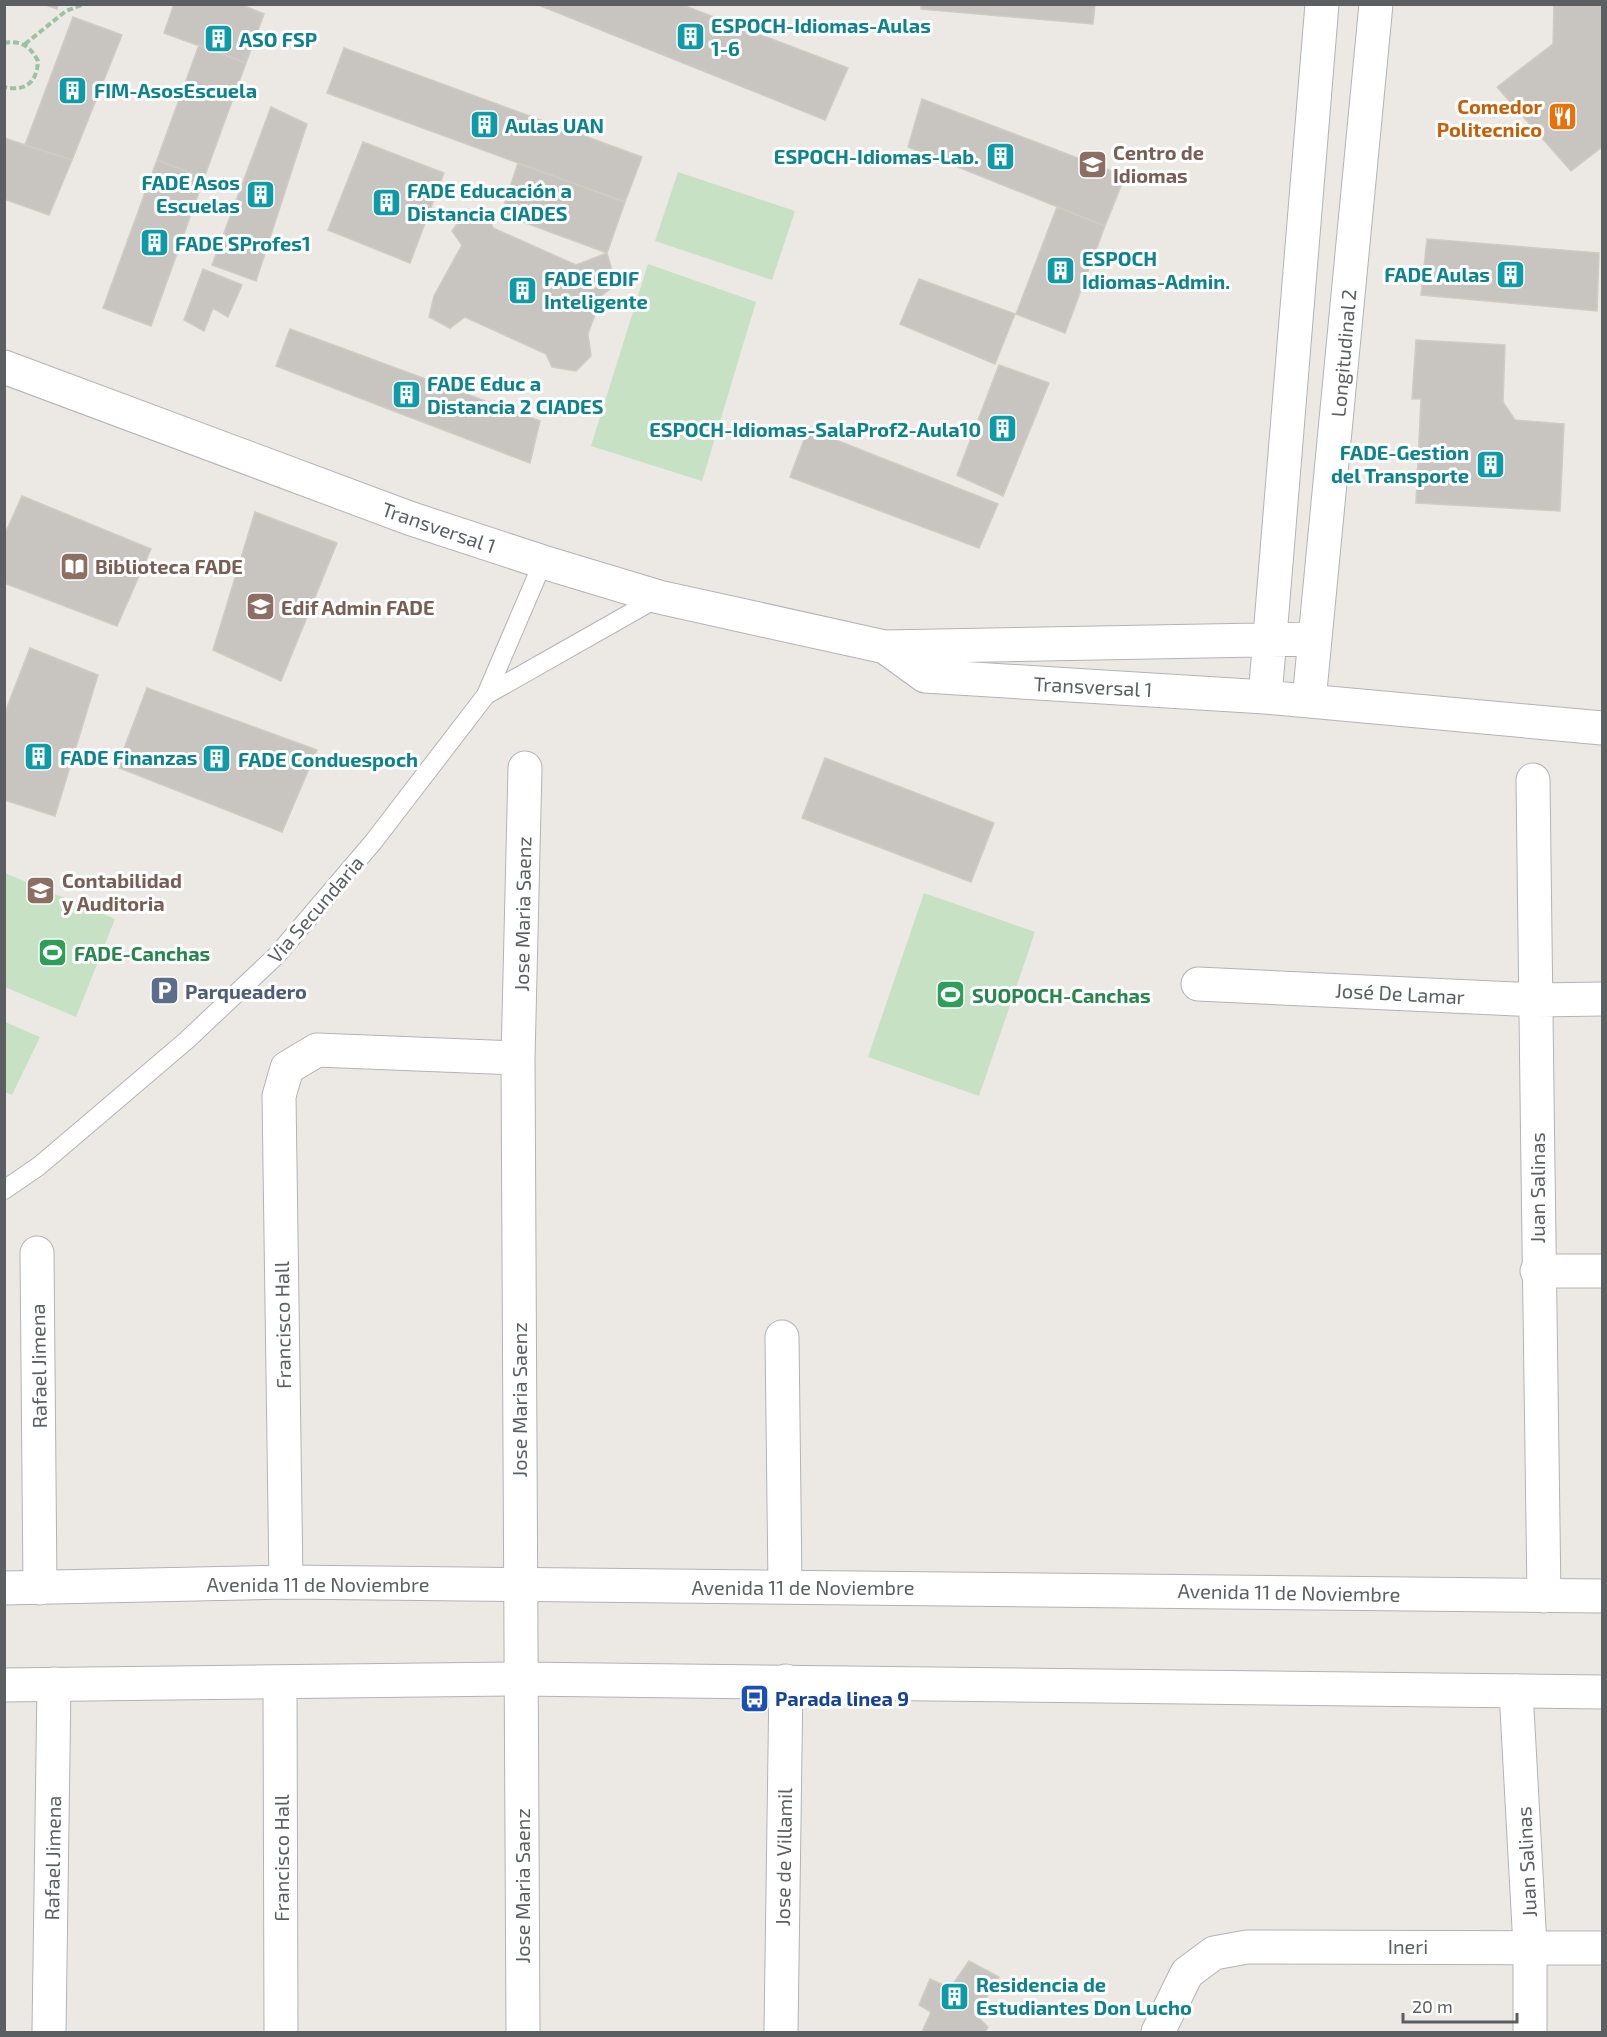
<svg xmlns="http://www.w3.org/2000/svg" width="1607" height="2037" font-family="'Exo 2',sans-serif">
	<rect width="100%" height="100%" fill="#ece9e4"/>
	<path fill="#c6e1c3" d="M678 172 795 211 772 280 655 241Z
		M648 264 756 302 702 481 591 446Z
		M5 873 115 919 76 1017 5 987Z
		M924 893 1035 932 979 1096 868 1057Z
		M5 1022 40 1037 12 1095 5 1092Z"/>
	<path fill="#c8c4c0" stroke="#d0cbc3" stroke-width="1.5" d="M43 4H58L57 9Z
		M174 4H240L264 14 246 63 164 33Z
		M536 4H680L848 68 825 120Z
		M921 4H1095L1093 24 921 9Z
		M1554 4H1602V147L1571 171 1497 87 1553 44Z
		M73 17 122 35 72 160 25 145Z
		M199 45 246 63 204 178 157 160Z
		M344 48 642 157 625 202 327 93Z
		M922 99 1125 176 1105 226 908 147Z
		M271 107 307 124 256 281 212 265Z
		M4 138 72 160 49 215 4 199Z
		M363 142 444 173 410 263 328 230Z
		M157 160 204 178 151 326 103 308Z
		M518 163 625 202 607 253 501 214Z
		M1057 207 1105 226 1065 333 1016 314Z
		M468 209 488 215 493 228 576 265 607 253 616 285 602 295 588 334 591 356 576 371 552 367 546 354 465 317 450 328 429 317 434 296 462 245 452 231Z
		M1427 239 1599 253 1597 311 1421 295Z
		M203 269 242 285 228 317 213 308 204 331 184 320Z
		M919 279 1015 314 995 364 900 324Z
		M290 329 540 421 530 463 276 366Z
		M1416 340 1505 345 1503 402 1515 420 1564 424 1560 511 1416 503 1421 399H1412Z
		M999 365 1049 383 1003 496 957 475Z
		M808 429 998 504 979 548 790 477Z
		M22 496 151 549 117 626 4 583V536Z
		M255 512 337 543 281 681 213 650Z
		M30 648 98 675 55 816 4 800V715Z
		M147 688 317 750 282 832 117 767Z
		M825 758 994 823 971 882 802 818Z
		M969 1961 999 1977 976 2015 988 2027 985 2032H922L931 2012 919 2005 930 1979 950 1988Z"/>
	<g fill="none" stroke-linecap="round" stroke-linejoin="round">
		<defs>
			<path id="service" d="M486 695 659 597
				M4 1190 39 1166 106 1109 187 1040 277 955 374 841 486 695 543 562"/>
			<path id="minor" d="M4 367 409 518 543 562 659 597 885 647 1315 639
				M885 647 925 676 1265 697 1602 728
				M1265 697 1322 4
				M1309 701 1376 4
				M1533 780C1538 1052 1538 1324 1544 1596
				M1198 984 1537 1000 1602 999
				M37 1253 40 1588
				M1537 1271H1602
				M782 1337 785 1586
				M286 1582 279 1096 287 1068 317 1050 518 1058
				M280 1683 281 2032
				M1516 1691 1530 1946V2032
				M49 2032 54 1684
				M523 2032 518 1058 525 768
				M781 2032 786 1681
				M1158 2032 1187 1973 1214 1953 1247 1947 1602 1948"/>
			<path id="secondary" d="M4 1588 286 1582 1602 1596
				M4 1685 520 1679 1602 1692"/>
		</defs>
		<use href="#service" stroke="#b1b4b7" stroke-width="20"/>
		<use href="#minor" stroke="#b1b4b7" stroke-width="35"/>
		<use href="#secondary" stroke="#b0b3b7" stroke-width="35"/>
		<path stroke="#9cc2a3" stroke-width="4" stroke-dasharray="6 3" stroke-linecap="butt" d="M4 43C21 40 30 46 38 61 37 82 26 92 4 87
			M25 44 66 11 84 4"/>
		<use href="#service" stroke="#fff" stroke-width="18"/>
		<use href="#minor" stroke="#fff" stroke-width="33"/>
		<use href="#secondary" stroke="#fff" stroke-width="33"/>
	</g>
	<defs>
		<symbol id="building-square" viewBox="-11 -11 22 22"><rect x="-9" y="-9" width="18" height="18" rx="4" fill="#0f9aa8" stroke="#fff"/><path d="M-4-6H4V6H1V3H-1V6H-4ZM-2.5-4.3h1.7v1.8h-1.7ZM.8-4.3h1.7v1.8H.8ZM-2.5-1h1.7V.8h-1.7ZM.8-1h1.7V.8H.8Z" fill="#fff"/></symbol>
		<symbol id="restaurant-square" viewBox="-11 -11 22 22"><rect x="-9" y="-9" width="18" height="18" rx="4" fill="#e8710a" stroke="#fff"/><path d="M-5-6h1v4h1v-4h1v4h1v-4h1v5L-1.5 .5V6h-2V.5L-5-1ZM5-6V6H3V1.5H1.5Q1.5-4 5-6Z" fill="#fff"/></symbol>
		<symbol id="school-square" viewBox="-11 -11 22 22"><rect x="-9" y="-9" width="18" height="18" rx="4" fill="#8d6e63" stroke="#fff"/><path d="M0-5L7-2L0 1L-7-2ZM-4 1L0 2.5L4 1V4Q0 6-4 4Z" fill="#fff"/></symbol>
		<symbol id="library-square" viewBox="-11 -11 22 22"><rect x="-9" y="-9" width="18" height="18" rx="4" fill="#8d6e63" stroke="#fff"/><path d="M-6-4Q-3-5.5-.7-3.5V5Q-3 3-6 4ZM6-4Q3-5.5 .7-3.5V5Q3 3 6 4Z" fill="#fff"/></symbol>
		<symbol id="stadium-square" viewBox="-11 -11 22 22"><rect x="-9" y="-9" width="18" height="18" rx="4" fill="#2e9e5b" stroke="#fff"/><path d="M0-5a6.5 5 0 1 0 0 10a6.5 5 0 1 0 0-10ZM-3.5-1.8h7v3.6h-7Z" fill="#fff"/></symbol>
		<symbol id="parking-square" viewBox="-11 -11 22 22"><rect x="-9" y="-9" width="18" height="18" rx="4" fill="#5c6f8a" stroke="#fff"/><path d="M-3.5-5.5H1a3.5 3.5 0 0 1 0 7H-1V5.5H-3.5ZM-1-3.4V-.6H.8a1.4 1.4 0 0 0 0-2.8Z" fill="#fff"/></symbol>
		<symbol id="bus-square" viewBox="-11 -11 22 22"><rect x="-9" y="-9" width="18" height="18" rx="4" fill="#1a4fb4" stroke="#fff"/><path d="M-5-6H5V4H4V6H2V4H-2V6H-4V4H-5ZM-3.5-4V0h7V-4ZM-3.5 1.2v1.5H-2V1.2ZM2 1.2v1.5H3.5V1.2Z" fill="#fff"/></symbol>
	</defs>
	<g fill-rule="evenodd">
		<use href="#building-square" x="674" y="20" width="33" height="33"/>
		<use href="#building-square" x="202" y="22" width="33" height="33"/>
		<use href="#building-square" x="56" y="74" width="33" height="33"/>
		<use href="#restaurant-square" x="1546" y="100" width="33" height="33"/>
		<use href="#building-square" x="468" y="108" width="33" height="33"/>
		<use href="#building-square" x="984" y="140" width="33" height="33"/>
		<use href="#school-square" x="1076" y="148" width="33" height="33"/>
		<use href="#building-square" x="244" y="178" width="33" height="33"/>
		<use href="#building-square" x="370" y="186" width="33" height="33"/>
		<use href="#building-square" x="138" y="226" width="33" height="33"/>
		<use href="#building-square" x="1044" y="254" width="33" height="33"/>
		<use href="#building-square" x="1494" y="258" width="33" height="33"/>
		<use href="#building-square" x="506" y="274" width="33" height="33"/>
		<use href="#building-square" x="390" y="378" width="33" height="33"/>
		<use href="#building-square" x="986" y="412" width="33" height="33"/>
		<use href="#building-square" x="1474" y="448" width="33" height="33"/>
		<use href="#library-square" x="58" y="550" width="33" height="33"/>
		<use href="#school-square" x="244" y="590" width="33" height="33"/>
		<use href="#building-square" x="22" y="740" width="33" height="33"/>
		<use href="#building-square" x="200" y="742" width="33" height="33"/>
		<use href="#school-square" x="24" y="874" width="33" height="33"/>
		<use href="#stadium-square" x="36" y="936" width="33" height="33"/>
		<use href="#parking-square" x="148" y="974" width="33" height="33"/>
		<use href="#stadium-square" x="934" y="978" width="33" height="33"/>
		<use href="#bus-square" x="738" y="1682" width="33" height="33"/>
		<use href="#building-square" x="938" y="1980" width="33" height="33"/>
	</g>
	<g text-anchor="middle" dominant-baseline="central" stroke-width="6" stroke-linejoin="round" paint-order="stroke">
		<g font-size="20" font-weight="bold" fill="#0d838f" stroke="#fff" text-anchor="start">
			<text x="711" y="25">ESPOCH-Idiomas-Aulas<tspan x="711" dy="23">1-6</tspan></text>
			<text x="239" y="39">ASO FSP</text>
			<text x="94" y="90">FIM-AsosEscuela</text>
			<text x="505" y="125">Aulas UAN</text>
			<text x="979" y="156" text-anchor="end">ESPOCH-Idiomas-Lab.</text>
			<text x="240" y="182" text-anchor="end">FADE Asos<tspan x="240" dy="23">Escuelas</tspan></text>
			<text x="407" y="190">FADE Educación a<tspan x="407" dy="23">Distancia CIADES</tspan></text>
			<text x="175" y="243">FADE SProfes1</text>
			<text x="1082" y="258">ESPOCH<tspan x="1082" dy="23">Idiomas-Admin.</tspan></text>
			<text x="1490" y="274" text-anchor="end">FADE Aulas</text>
			<text x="544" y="278">FADE EDIF<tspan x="544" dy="23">Inteligente</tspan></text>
			<text x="427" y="383">FADE Educ a<tspan x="427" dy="23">Distancia 2 CIADES</tspan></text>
			<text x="981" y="429" text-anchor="end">ESPOCH-Idiomas-SalaProf2-Aula10</text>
			<text x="1469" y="452" text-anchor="end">FADE-Gestion<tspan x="1469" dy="23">del Transporte</tspan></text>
			<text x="60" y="757">FADE Finanzas</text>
			<text x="238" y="759">FADE Conduespoch</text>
			<text x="976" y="1984">Residencia de<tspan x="976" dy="23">Estudiantes Don Lucho</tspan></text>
		</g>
		<g font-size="20" font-weight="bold" fill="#c56008" stroke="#fff" text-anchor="end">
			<text x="1542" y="106">Comedor<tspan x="1542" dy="23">Politecnico</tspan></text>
		</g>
		<g font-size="20" font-weight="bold" fill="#785e54" stroke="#fff" text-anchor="start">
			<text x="1113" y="152">Centro de<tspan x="1113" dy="23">Idiomas</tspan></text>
			<text x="95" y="566">Biblioteca FADE</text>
			<text x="281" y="607">Edif Admin FADE</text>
			<text x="62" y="880">Contabilidad<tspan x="62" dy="23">y Auditoria</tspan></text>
		</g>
		<g font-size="20" fill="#5c5f62" stroke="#fff">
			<text transform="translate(1343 353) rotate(-85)">Longitudinal 2</text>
			<text transform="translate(439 527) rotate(19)">Transversal 1</text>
			<text transform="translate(1093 686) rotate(3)">Transversal 1</text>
			<text transform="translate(315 909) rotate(-49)">Via Secundaria</text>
			<text transform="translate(522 914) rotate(-89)">Jose Maria Saenz</text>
			<text transform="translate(1400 993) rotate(3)">José De Lamar</text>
			<text transform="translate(1537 1188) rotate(-90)">Juan Salinas</text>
			<text transform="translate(282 1325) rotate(-91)">Francisco Hall</text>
			<text transform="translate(38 1366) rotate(-91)">Rafael Jimena</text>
			<text transform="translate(519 1400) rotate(-90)">Jose Maria Saenz</text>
			<text x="318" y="1584">Avenida 11 de Noviembre</text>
			<text x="803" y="1587">Avenida 11 de Noviembre</text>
			<text transform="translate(1289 1592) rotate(1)">Avenida 11 de Noviembre</text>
			<text transform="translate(783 1857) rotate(-89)">Jose de Villamil</text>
			<text transform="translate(52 1858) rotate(-89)">Rafael Jimena</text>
			<text transform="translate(281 1858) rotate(-90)">Francisco Hall</text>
			<text transform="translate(1526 1862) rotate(-93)">Juan Salinas</text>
			<text transform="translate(522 1886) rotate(-90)">Jose Maria Saenz</text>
			<text x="1408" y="1946">Ineri</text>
		</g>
		<g font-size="20" font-weight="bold" fill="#27864d" stroke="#fff" text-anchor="start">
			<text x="74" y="953">FADE-Canchas</text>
			<text x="972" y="995">SUOPOCH-Canchas</text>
		</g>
		<g font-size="20" font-weight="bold" fill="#4e5e75" stroke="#fff" text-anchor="start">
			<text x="185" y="991">Parqueadero</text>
		</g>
		<g font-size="20" font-weight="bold" fill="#164399" stroke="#fff" text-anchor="start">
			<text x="775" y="1698">Parada linea 9</text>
		</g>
	</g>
	<rect width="1607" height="2037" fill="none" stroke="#5c5f62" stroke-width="12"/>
	<path d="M1403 2013v9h114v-9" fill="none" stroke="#5c5f62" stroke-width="3"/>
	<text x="1412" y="2013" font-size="18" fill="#5c5f62" stroke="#ffffff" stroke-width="4.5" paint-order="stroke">20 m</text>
</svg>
